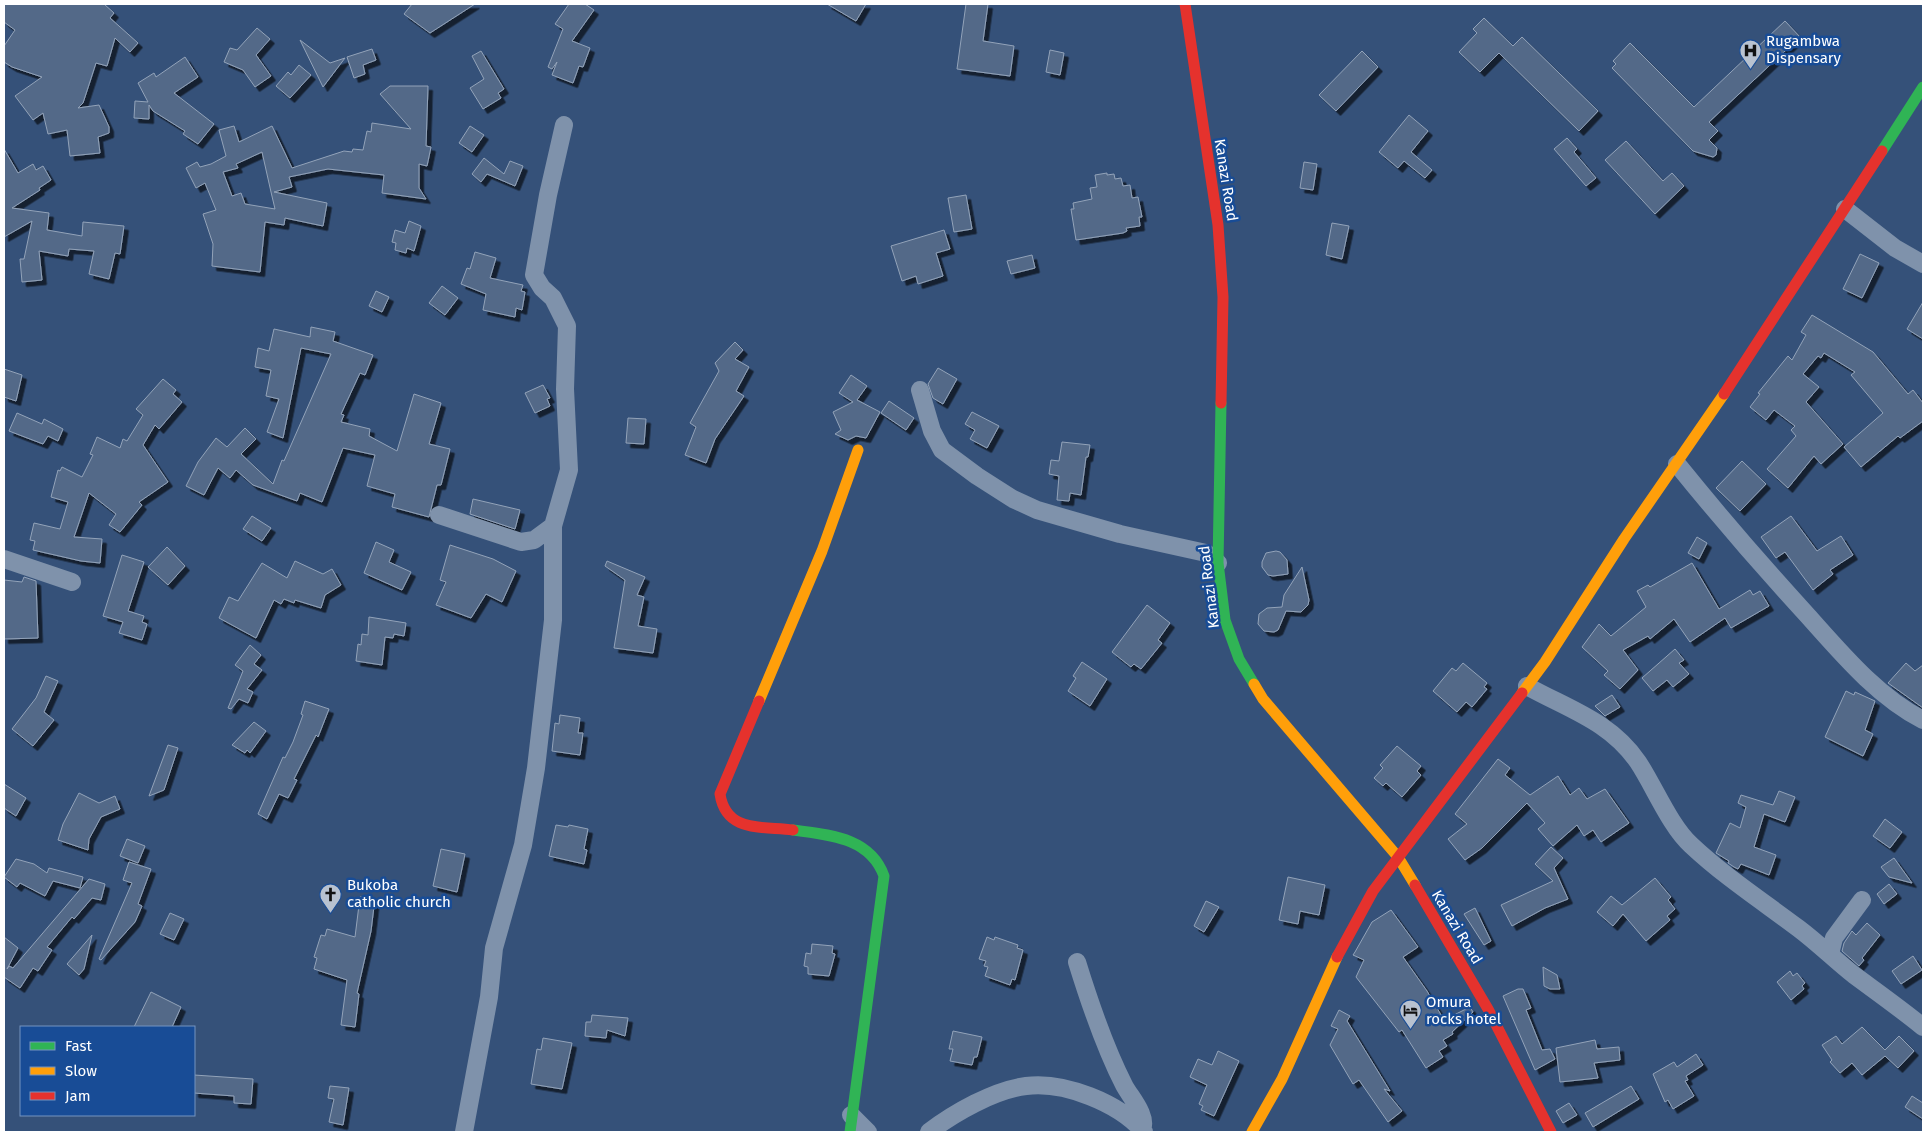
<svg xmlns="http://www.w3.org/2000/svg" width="1927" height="1136" font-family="'Fira Sans',sans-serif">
	<defs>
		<filter id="shadow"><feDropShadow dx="4.5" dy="4.5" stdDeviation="0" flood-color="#0009"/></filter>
	</defs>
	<rect width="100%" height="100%" fill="#355179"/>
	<path fill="#526988" stroke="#93a3b9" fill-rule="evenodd" filter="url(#shadow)" d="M4 4H104L114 13 110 18 138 43 130 52 115 38 107 66 96 63 83 103 78 108 99 105 109 127V133L98 137 100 153 70 156 67 130 48 134 43 113 33 120 15 96 42 77 12 67 4 62V46L15 30 4 22Z
		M412 4H475L430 33 404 14Z
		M569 4H585L594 10 572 41 590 48 583 67 579 66 573 83 552 75 557 62 552 69 548 67 563 29 555 24Z
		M827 4H866L856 21Z
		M966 4H988L983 41 1014 46 1010 76 957 69Z
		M1484 18 1513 46 1522 37 1598 111 1579 131 1499 53 1480 72 1459 52 1477 33 1473 29Z
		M1785 21 1800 37 1709 122 1718 131 1709 140 1717 148 1716 155 1713 157 1693 151 1612 68 1616 64 1613 61 1630 43 1694 107Z
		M257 28 270 39 256 55 271 76 255 87 243 70 224 62 230 48 237 50Z
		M300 40 330 63 345 58 323 87Z
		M372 49 376 60 363 65 365 74 354 78 347 57Z
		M1050 50 1064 53 1060 75 1046 72Z
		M481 51 504 89 498 93 501 98 483 109 470 88 484 79 472 56Z
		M1362 51 1378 67 1336 111 1319 95Z
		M185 57 198 77 174 93 214 124 198 144 183 134 185 131 153 111 149 105V119L134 118 135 101 148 102 138 83 154 73 156 77Z
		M299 65 311 75 290 98 276 86 288 72 291 75Z
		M390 86H428L426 146 431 147 427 166 419 164V188L426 199 382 193 384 175 328 169 289 177 292 187 274 192 327 203 323 226 285 218 284 225 265 222 260 272 212 266 213 244 203 214 216 210 205 183 196 188 186 168 197 162 200 167 211 164 226 156 219 130 234 126 239 142 272 126 292 168 344 151 352 152 353 149 363 150 367 131 371 132 372 123 411 129 380 94ZM262 152 271 192 275 209 245 204 241 193 232 196 223 172 238 168 236 164Z
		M1409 115 1428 131 1411 152 1432 170 1425 178 1404 161 1398 168 1379 152Z
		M470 126 484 135 472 152 459 143Z
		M1567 138 1577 149 1574 152 1596 178 1586 186 1554 149Z
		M1626 141 1663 181 1672 173 1684 186 1655 214 1605 160Z
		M4 149 18 173 33 164 36 170 43 166 51 180 39 188 40 190 12 208 49 213 47 230 82 236 83 222 124 226 120 254 115 253 109 279 89 274 94 251 69 249 68 256 39 251 42 280 22 282 20 259H24L32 221 4 237Z
		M484 158 504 174 510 161 523 166 515 186 487 174 481 182 472 174Z
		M1304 162 1317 164 1313 190 1300 188Z
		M1107 173V175L1114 174 1115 179 1121 178 1123 186 1130 185 1132 198 1138 197 1142 217H1139L1140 226 1126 228 1127 231 1123 233 1076 240 1071 209H1074L1073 203 1092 199 1090 188 1097 187 1095 175Z
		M966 195 972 229 954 232 948 198Z
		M409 221 421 226 414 251 407 248 406 253 395 250 396 243 392 242 395 230 405 233Z
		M1332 223 1349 226 1342 259 1326 255Z
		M944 230 950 249 936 253 943 276 918 284 916 276 902 281 891 246Z
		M475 252 496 258 490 278 523 285 521 291 525 292 522 310 516 308 515 317 483 310 486 294 461 284 467 268 470 269Z
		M1860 254 1879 263 1862 298 1843 289Z
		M1032 255 1035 268 1011 274 1007 261Z
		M442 286 458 298 445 315 429 303Z
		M376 291 389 297 382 312 369 306Z
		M1923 302V339L1907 329Z
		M1812 315 1873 352 1908 394 1913 390 1923 403V421L1900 438 1898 436 1861 467 1844 447 1883 413 1851 375 1855 372 1824 353 1821 358 1818 356 1803 374 1819 387 1806 402 1843 444 1821 464 1814 456 1788 488 1767 469 1796 436 1791 430 1795 426 1774 410 1766 420 1750 407 1760 394 1758 393 1788 356 1792 360 1806 335 1801 332Z
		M311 327 335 332 333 341 373 355 365 375 360 373 341 414 344 415 341 422 370 429 369 436 397 451 414 394 441 403 429 444 450 449 441 485H437L429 517 392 507 395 494 367 486 375 455 343 448 322 502 300 493 297 501 253 485 236 470 230 478 218 468 204 495 186 486 198 462 216 438 227 447 245 428 256 439 241 454 273 484 282 460 284 461 331 354 301 348 283 438 267 432 279 399 266 396 271 370 255 367 258 348 269 351 274 329 310 337Z
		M735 342 743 350 735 359 749 367 736 391 744 396 715 439 706 463 685 455 696 427 690 423 719 371 715 363Z
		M938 368 957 379 943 404 933 398 928 384Z
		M4 369 22 375 16 401 4 397Z
		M851 375 867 386 857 400 880 412 866 438 856 436 848 440 835 434 841 430 833 412 853 402 839 393Z
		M163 379 176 390 173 394 182 402 159 429 155 425 143 445 168 482 139 502 142 505 120 532 109 525 116 514 89 493 74 537 102 539 100 563 81 561 33 550 35 541 30 540 34 523 60 529 68 502 51 497 58 470 60 471 62 467 82 477 93 455 90 454 97 437 120 448 123 439 127 441 143 415 136 409Z
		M543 385 550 398 547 399 550 406 535 413 525 393Z
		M889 401 914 418 906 430 881 413Z
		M972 412 999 426 987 448 970 439 975 430 965 424Z
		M17 413 42 424 44 419 63 429 58 441 48 436 43 444 9 431Z
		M628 418 646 419 644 444 626 443Z
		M1062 442 1090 445 1088 457H1086L1081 495 1070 493 1069 501 1057 500 1059 476 1049 474 1051 460 1059 461Z
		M1742 461 1766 484 1740 511 1716 488Z
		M473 499 520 510 515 529 470 514Z
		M252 516 271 528 262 541 243 529Z
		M1791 516 1817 551 1841 536 1853 555 1830 570 1833 574 1813 590 1785 552 1776 558 1761 537Z
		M1697 537 1707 543 1699 559 1688 553Z
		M376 542 394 550 389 562 411 572 402 590 364 573Z
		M450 545 493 559 516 571 502 602 486 594 471 618 436 605 446 582 440 580Z
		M167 547 185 566 168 585 148 567Z
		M1276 551 1280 552 1287 560 1288 574 1273 576 1268 575 1262 567V562L1266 553Z
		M122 555 144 562 128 611 144 616 142 622 147 624 142 640 119 633 123 622 103 616Z
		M295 561 323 574 332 569 341 585 325 595 321 608 295 600 294 603 284 599 281 604 274 600 256 638 219 618 229 597 238 601 262 563 287 578Z
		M607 561 645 577 637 595 644 597 638 626 657 629 653 653 614 648 625 580 605 566Z
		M1692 563 1719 609 1750 590 1753 595 1760 591 1769 606 1731 628 1725 618 1690 642 1674 619 1650 639 1648 636 1623 650 1638 670 1620 689 1604 675 1608 671 1582 647 1599 624 1611 636 1646 607 1637 591 1648 585 1650 587Z
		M1302 567 1309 600 1308 605 1301 612 1286 611 1278 630 1274 632 1264 631 1258 624 1259 614 1267 608 1282 607 1284 595Z
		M24 577 36 581 38 638 4 639V580L22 582Z
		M1147 605 1170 623 1158 640 1162 643 1141 669 1134 664 1131 667 1112 652Z
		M369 617 406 623 404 636 394 634 393 638 385 637 382 665 356 661 358 644 361 645 362 634 368 635Z
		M250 645 261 655 254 664 262 670 247 689 253 692 248 703 239 699 231 709 228 708 243 671 235 665Z
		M1675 649 1684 660 1679 663 1689 674 1673 687 1667 680 1653 691 1642 678Z
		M1082 662 1107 679 1090 706 1068 691 1076 678 1073 676Z
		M1463 663 1487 683 1484 687 1487 689 1472 707 1466 702 1457 712 1433 691 1452 668 1456 671Z
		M1906 663 1915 671 1923 665V708L1888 683Z
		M46 676 58 681 44 712 54 720 33 746 12 729 36 698Z
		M1846 691 1854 695 1855 692 1875 701 1865 730 1873 734 1863 756 1825 737Z
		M1612 695 1620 707 1605 716 1595 706Z
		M305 701 329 709 318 737 316 735 294 779 297 780 288 798 279 794 267 819 258 814 283 757 285 758 293 742 303 715 301 714Z
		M560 715 580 718 578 733H583L580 755 552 751 555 723 559 724Z
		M254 722 266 731 250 753 247 750 245 753 232 745Z
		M168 745 178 748 164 790 149 796Z
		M1397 746 1421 766 1417 771 1421 775 1402 797 1386 783 1383 786 1374 778 1383 768 1380 765Z
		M1498 759 1510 768 1505 775 1530 795 1558 776 1570 795 1579 788 1587 799 1605 789 1629 823 1601 842 1593 830 1584 836 1577 825 1553 846 1538 829 1545 823 1527 803 1482 848 1465 860 1448 839 1467 824 1455 814Z
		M4 784 26 798 16 816 4 808Z
		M1779 791 1795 797 1785 822 1764 814 1754 847 1776 855 1769 875 1741 864 1738 869 1734 867 1728 863 1729 861 1716 853 1730 823 1740 828 1746 807 1738 803 1741 795 1773 805Z
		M79 793 99 803 115 796 120 809 101 817 89 839 88 850 58 840 63 824Z
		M1885 819 1902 832 1890 848 1873 836Z
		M556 825 568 827 569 825 588 829 584 849 587 850 584 864 549 856Z
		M127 839 145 846 138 863 120 856Z
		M1551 847 1563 858 1554 868 1568 899 1545 908 1512 926 1501 905 1553 881 1535 864Z
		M441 849 465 854 457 892 433 886Z
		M1894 858 1912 883 1889 877 1881 867Z
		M16 859 34 864 47 873 49 868 83 877 80 888 53 881 45 896 20 883 17 887 4 877Z
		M129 862 151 869 138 904 142 906 135 922 101 960 99 959 132 883 123 880Z
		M1288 877 1325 885 1319 915 1300 911 1298 924 1279 920Z
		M1655 878 1671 897 1668 900 1675 909 1667 916 1670 920 1646 941 1623 914 1613 926 1597 912 1611 896 1622 905Z
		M89 879 105 884 101 900 92 898 74 919 72 917 47 947 52 950 38 971 33 968 20 988 4 977V937L18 948 7 969 9 966 13 968Z
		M1889 884 1897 894 1884 904 1877 894Z
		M360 897 375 898 371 931 357 993 359 994 355 1027 341 1025 347 980 314 969 317 958 314 957 321 935 325 936 327 929 355 937Z
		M1206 901 1219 907 1204 932 1194 926Z
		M1475 908 1491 941 1484 945 1464 914Z
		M1391 910 1418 947 1403 957 1427 991 1444 1020 1470 1007 1473 1012 1452 1032 1453 1034 1443 1040 1447 1046 1439 1051 1443 1057 1426 1068 1402 1030 1399 1032 1356 977 1364 960 1353 955 1355 952 1372 922Z
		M170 913 184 919 174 940 160 934Z
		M1867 923 1880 935 1862 958 1864 960 1859 966 1842 951 1844 943 1852 931 1856 935Z
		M92 935 84 969 79 975 67 964Z
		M987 937 994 940 995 937 1018 945 1017 948 1023 950 1015 980 1012 979 1010 985 985 976 988 967 984 966 986 961 979 959Z
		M812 944 833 946 832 953 835 954 829 976 808 974V967L804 966 806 953 811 954Z
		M1913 956 1922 970 1901 984 1892 971Z
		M1543 967 1557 975 1560 989H1550L1544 986Z
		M1790 971 1793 976 1797 973 1805 983 1802 986 1804 989 1791 1000 1777 982Z
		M1518 989H1523L1531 1008 1526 1010 1542 1050 1550 1049 1555 1059 1535 1070 1503 996Z
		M151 992 181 1007 172 1027H134Z
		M1339 1010 1350 1016 1347 1021 1390 1091 1384 1089 1402 1111 1388 1122 1359 1080 1353 1084 1330 1045 1338 1029 1331 1026Z
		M592 1015 628 1018 625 1036 607 1030 606 1038 585 1036 586 1022H591Z
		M1862 1027 1885 1050 1899 1036 1914 1051 1898 1068 1885 1056 1862 1075 1852 1063 1840 1073 1830 1062 1832 1060 1822 1045 1836 1036 1842 1044Z
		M953 1031 982 1037 977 1057H974L972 1065 950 1061 953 1049H949Z
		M543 1038 572 1043 562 1089 531 1084 537 1049 541 1050Z
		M1595 1040 1597 1049 1619 1047 1620 1060 1594 1063 1598 1078 1560 1082 1556 1048Z
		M1218 1051 1239 1061 1214 1116 1201 1110 1203 1106 1199 1104 1207 1085 1190 1077 1198 1059 1212 1065Z
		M1696 1054 1703 1065 1686 1076 1688 1080 1685 1081 1694 1096 1673 1109 1668 1100 1665 1102 1653 1074 1674 1062 1677 1067Z
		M194 1075 253 1079 251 1104 234 1103V1096L194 1093Z
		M330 1086 349 1088 343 1125 329 1122 334 1099 328 1098Z
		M1631 1086 1639 1099 1593 1127 1585 1113Z
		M1912 1096 1923 1103V1119L1905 1107Z
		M1569 1103 1577 1115 1563 1123 1556 1111Z"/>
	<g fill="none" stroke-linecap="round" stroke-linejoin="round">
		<path stroke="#7f92ab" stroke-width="18" d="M1845 209 1895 248 1923 264
			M920 390 932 431 942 450 977 476 1013 499 1037 510 1120 534 1206 553 1218 563
			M1677 464C1719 516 1763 567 1808 616 1842 654 1878 697 1923 720
			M439 515 521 542 534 540 553 526 569 470 565 389 567 326 553 298 542 288 534 275 548 195 564 125
			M4 559 72 582
			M1527 686C1568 709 1610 721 1638 762 1654 786 1670 826 1691 845 1724 876 1762 901 1798 928 1818 943 1835 960 1854 975 1877 992 1901 1009 1923 1027
			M1830 954 1834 938 1862 900
			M1077 962C1090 1004 1104 1046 1124 1085 1130 1097 1148 1115 1142 1130
			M851 1115 868 1132
			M464 1132 489 997 494 948 523 845 536 768 553 620V526
			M929 1132C954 1113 994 1090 1026 1086 1064 1081 1119 1103 1144 1132"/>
		<path stroke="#30b455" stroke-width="11" d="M1882 151 1923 87
			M1221 403 1218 563 1225 620 1239 659 1254 684
			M793 830C829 835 870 837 884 876L850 1132"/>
		<path stroke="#ff9f0a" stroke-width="11" d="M1254 684 1263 699 1398 857 1415 885
			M1522 693 1545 662 1624 539 1724 394
			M759 701 822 551 858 450
			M1252 1132 1282 1079 1337 957"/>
		<path stroke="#e5322d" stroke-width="11" d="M1185 4 1218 225 1223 297 1221 403
			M1724 394 1882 151
			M759 701 720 794C726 833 762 826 793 830
			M1415 885 1488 1009 1551 1132
			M1337 957 1373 891 1522 693"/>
	</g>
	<defs>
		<symbol id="hospital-pin" viewBox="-11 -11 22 30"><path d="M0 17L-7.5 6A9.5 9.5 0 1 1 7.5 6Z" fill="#b8c2d0" stroke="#184c96"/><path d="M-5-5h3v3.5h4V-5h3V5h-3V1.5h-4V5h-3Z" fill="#111"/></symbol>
		<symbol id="church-pin" viewBox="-11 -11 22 30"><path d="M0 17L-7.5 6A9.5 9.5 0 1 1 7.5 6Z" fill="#b8c2d0" stroke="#184c96"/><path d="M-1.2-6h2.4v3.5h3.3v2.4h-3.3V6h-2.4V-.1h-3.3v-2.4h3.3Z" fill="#111"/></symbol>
		<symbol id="hotel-pin" viewBox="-11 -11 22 30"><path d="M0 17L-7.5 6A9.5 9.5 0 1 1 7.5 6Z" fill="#b8c2d0" stroke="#184c96"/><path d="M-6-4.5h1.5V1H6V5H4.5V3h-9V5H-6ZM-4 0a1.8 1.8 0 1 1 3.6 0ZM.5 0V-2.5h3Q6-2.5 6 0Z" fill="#111"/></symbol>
	</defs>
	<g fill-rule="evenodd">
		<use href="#hospital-pin" x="1738" y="38" width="25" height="34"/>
		<use href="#church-pin" x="318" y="882" width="25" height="34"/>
		<use href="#hotel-pin" x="1398" y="998" width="25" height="34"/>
	</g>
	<g text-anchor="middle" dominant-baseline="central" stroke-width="5" stroke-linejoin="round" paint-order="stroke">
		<g font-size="15" fill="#fff" stroke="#184c96" text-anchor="start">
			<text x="1766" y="41">Rugambwa<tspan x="1766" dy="17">Dispensary</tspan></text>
			<text x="347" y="885">Bukoba<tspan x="347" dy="17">catholic church</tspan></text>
			<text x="1426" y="1002">Omura<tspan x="1426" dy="17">rocks hotel</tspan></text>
		</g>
		<g font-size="15" fill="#fff" stroke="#184c96">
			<text transform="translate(1226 180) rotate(81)">Kanazi Road</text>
			<text transform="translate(1209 587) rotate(-97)">Kanazi Road</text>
			<text transform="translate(1457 927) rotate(59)">Kanazi Road</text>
		</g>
	</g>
	<rect width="1927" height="1136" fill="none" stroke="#ffffff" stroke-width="10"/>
	<rect x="20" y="1026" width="175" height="90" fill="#184c96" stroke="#7494c0"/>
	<rect x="30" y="1042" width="25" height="8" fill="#30b455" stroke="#7494c0"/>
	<text x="65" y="1051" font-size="15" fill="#ffffff">Fast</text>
	<rect x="30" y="1067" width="25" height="8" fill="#ff9f0a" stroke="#7494c0"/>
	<text x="65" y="1076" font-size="15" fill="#ffffff">Slow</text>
	<rect x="30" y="1092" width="25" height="8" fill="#e5322d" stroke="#7494c0"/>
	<text x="65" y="1101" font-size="15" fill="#ffffff">Jam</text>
</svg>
